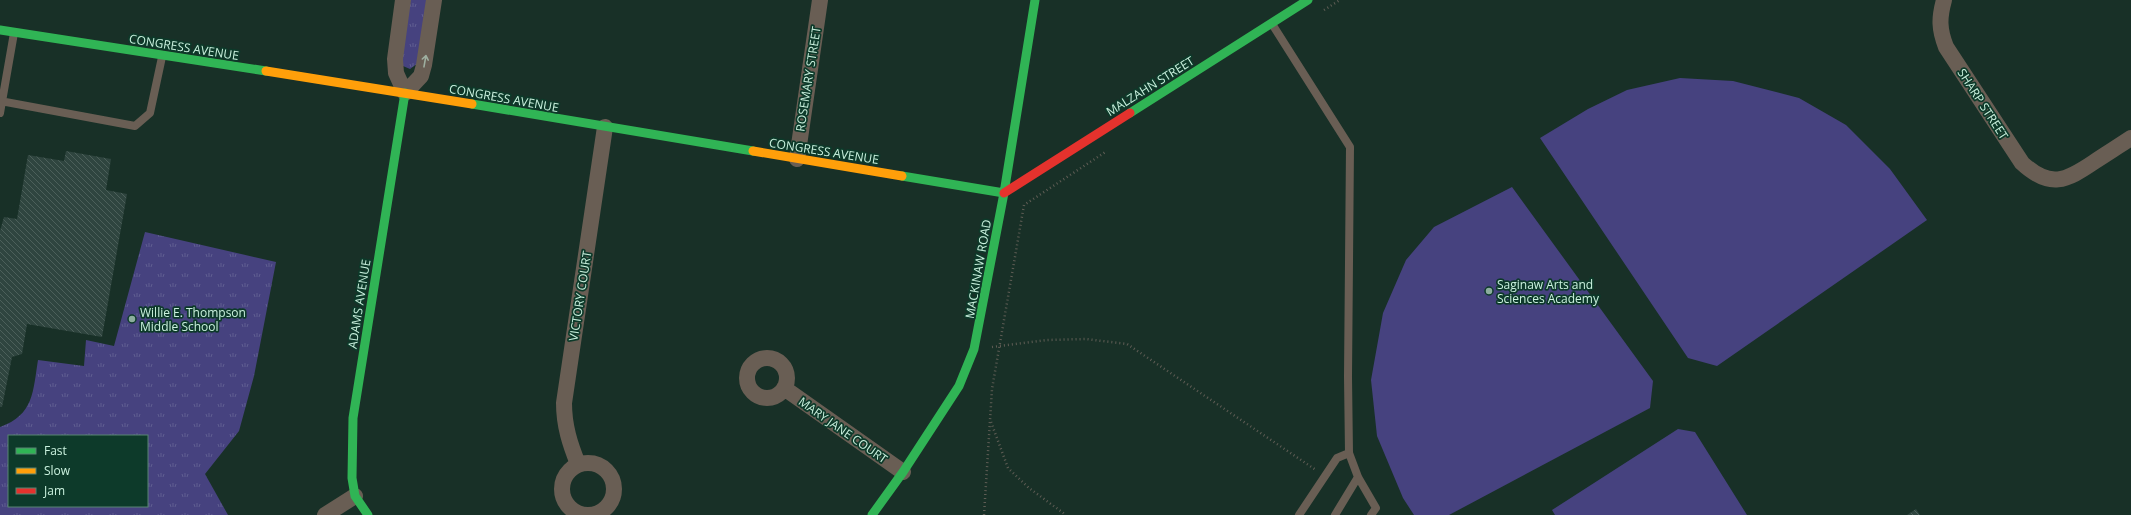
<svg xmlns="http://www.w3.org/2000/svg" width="2131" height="515" font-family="'Open Sans',sans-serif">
	<defs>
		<pattern id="grass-tufts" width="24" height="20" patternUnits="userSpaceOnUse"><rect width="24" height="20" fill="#46427f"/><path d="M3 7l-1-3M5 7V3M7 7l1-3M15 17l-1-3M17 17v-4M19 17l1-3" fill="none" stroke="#5f5e91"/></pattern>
		<pattern id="building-back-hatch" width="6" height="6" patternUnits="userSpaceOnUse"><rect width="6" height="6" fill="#2f453f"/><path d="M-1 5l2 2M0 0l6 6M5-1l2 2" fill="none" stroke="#4c605a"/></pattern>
	</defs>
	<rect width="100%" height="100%" fill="#183027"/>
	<path fill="url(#grass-tufts)" fill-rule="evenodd" d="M409 0H427L418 63 410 69 403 66 401 59Z
		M145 232 276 262 254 376 239 431 205 474 228 515H0V427C34 415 33 391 38 360L84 366 86 340 114 346ZM9 436H147V506H9Z"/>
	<path fill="#46427f" d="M1680 78 1733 81 1799 98 1846 125 1890 169 1927 220 1717 366 1688 358 1540 138 1588 109 1627 90Z
		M1512 187 1653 381 1650 408 1449 515H1414L1403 498 1377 436 1371 380 1383 313 1406 260 1434 227Z
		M1678 429 1695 432 1747 515H1555L1552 510Z"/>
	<path fill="url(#building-back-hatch)" d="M66 151 111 159 106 190 127 194 102 337 27 324 22 354 12 357 2 407H0V231L4 217 17 219 28 155 64 161Z
		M1916 509 1920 515H1907Z"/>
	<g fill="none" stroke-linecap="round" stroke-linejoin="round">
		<path stroke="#5f5d55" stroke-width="2.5" stroke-dasharray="1 3" stroke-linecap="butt" d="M1324 10 1340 0
			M992 347 1047 340 1086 339 1127 344 1316 470
			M991 422 1008 468 1029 488 1066 515
			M984 515 992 389 1024 205 1107 151"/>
		<path stroke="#695e54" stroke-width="8" d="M1272 24 1350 147 1348 377 1349 453 1358 477 1376 508 1371 515
			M0 101 135 126 150 113 162 57
			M0 113 14 33
			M1299 515 1337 458 1349 453
			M1335 515 1358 477"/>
		<path stroke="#695e54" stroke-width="16" d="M403 0 395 59 396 73 405 93 421 76 424 65 434 0
			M1944 0C1939 18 1939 29 1946 47L2022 163C2050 189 2066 181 2094 162 2106 154 2119 146 2131 138
			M797 159 820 0
			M747 378a20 20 0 1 1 40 0a20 20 0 1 1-40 0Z
			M784 388 903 472
			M562 489a26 26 0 1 1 52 0a26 26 0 1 1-52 0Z
			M578 464C570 444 564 426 564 403L605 127
			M325 515 355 496"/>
		<path stroke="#30b455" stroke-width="9" d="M0 30 266 71
			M472 104 753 151
			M1130 113 1308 0
			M902 176 1004 193
			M368 515 355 496 352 478 353 418 405 93
			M872 515 903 472 959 386 974 349 1004 193 1035 0"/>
		<path stroke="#ff9f0a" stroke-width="9" d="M266 71 472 104
			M753 151 902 176"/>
		<path stroke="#e5322d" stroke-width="9" d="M1004 193 1130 113"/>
	</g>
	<defs><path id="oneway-shaft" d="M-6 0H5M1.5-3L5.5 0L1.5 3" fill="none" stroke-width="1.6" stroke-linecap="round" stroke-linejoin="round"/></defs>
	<use stroke="#9eafa0" href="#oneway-shaft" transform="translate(425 61) rotate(-80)"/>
	<g fill="#8cad9e" stroke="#0d3a2a" stroke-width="1.5">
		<circle cx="1489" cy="291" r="4"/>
		<circle cx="132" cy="319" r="4"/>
	</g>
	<g text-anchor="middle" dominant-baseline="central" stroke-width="3.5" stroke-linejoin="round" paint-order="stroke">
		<g font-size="12" fill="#caf1de" stroke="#0d3a2a">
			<text transform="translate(184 47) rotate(9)">CONGRESS AVENUE</text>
			<text transform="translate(808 79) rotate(-81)">ROSEMARY STREET</text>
			<text transform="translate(1150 86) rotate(-32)">MALZAHN STREET</text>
			<text transform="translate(504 98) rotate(10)">CONGRESS AVENUE</text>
			<text transform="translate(1983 104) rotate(57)">SHARP STREET</text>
			<text transform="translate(824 151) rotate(9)">CONGRESS AVENUE</text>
			<text transform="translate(978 269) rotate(-80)">MACKINAW ROAD</text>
			<text transform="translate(580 296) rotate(-81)">VICTORY COURT</text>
			<text transform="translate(359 304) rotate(-81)">ADAMS AVENUE</text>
			<text transform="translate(843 430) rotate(35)">MARY JANE COURT</text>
		</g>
		<g font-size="12" fill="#caf1de" stroke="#0d3a2a" text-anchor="start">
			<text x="1497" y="284">Saginaw Arts and<tspan x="1497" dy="14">Sciences Academy</tspan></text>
			<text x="140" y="312">Willie E. Thompson<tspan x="140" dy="14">Middle School</tspan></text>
		</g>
	</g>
	<rect x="8" y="435" width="140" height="72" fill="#0d3a2a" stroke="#598372"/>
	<rect x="16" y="448" width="20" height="6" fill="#30b455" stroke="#598372"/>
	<text x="44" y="455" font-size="12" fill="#caf1de">Fast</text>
	<rect x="16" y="468" width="20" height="6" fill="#ff9f0a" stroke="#598372"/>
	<text x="44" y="475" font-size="12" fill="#caf1de">Slow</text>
	<rect x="16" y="488" width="20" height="6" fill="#e5322d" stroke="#598372"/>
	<text x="44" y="495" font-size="12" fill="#caf1de">Jam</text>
</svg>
